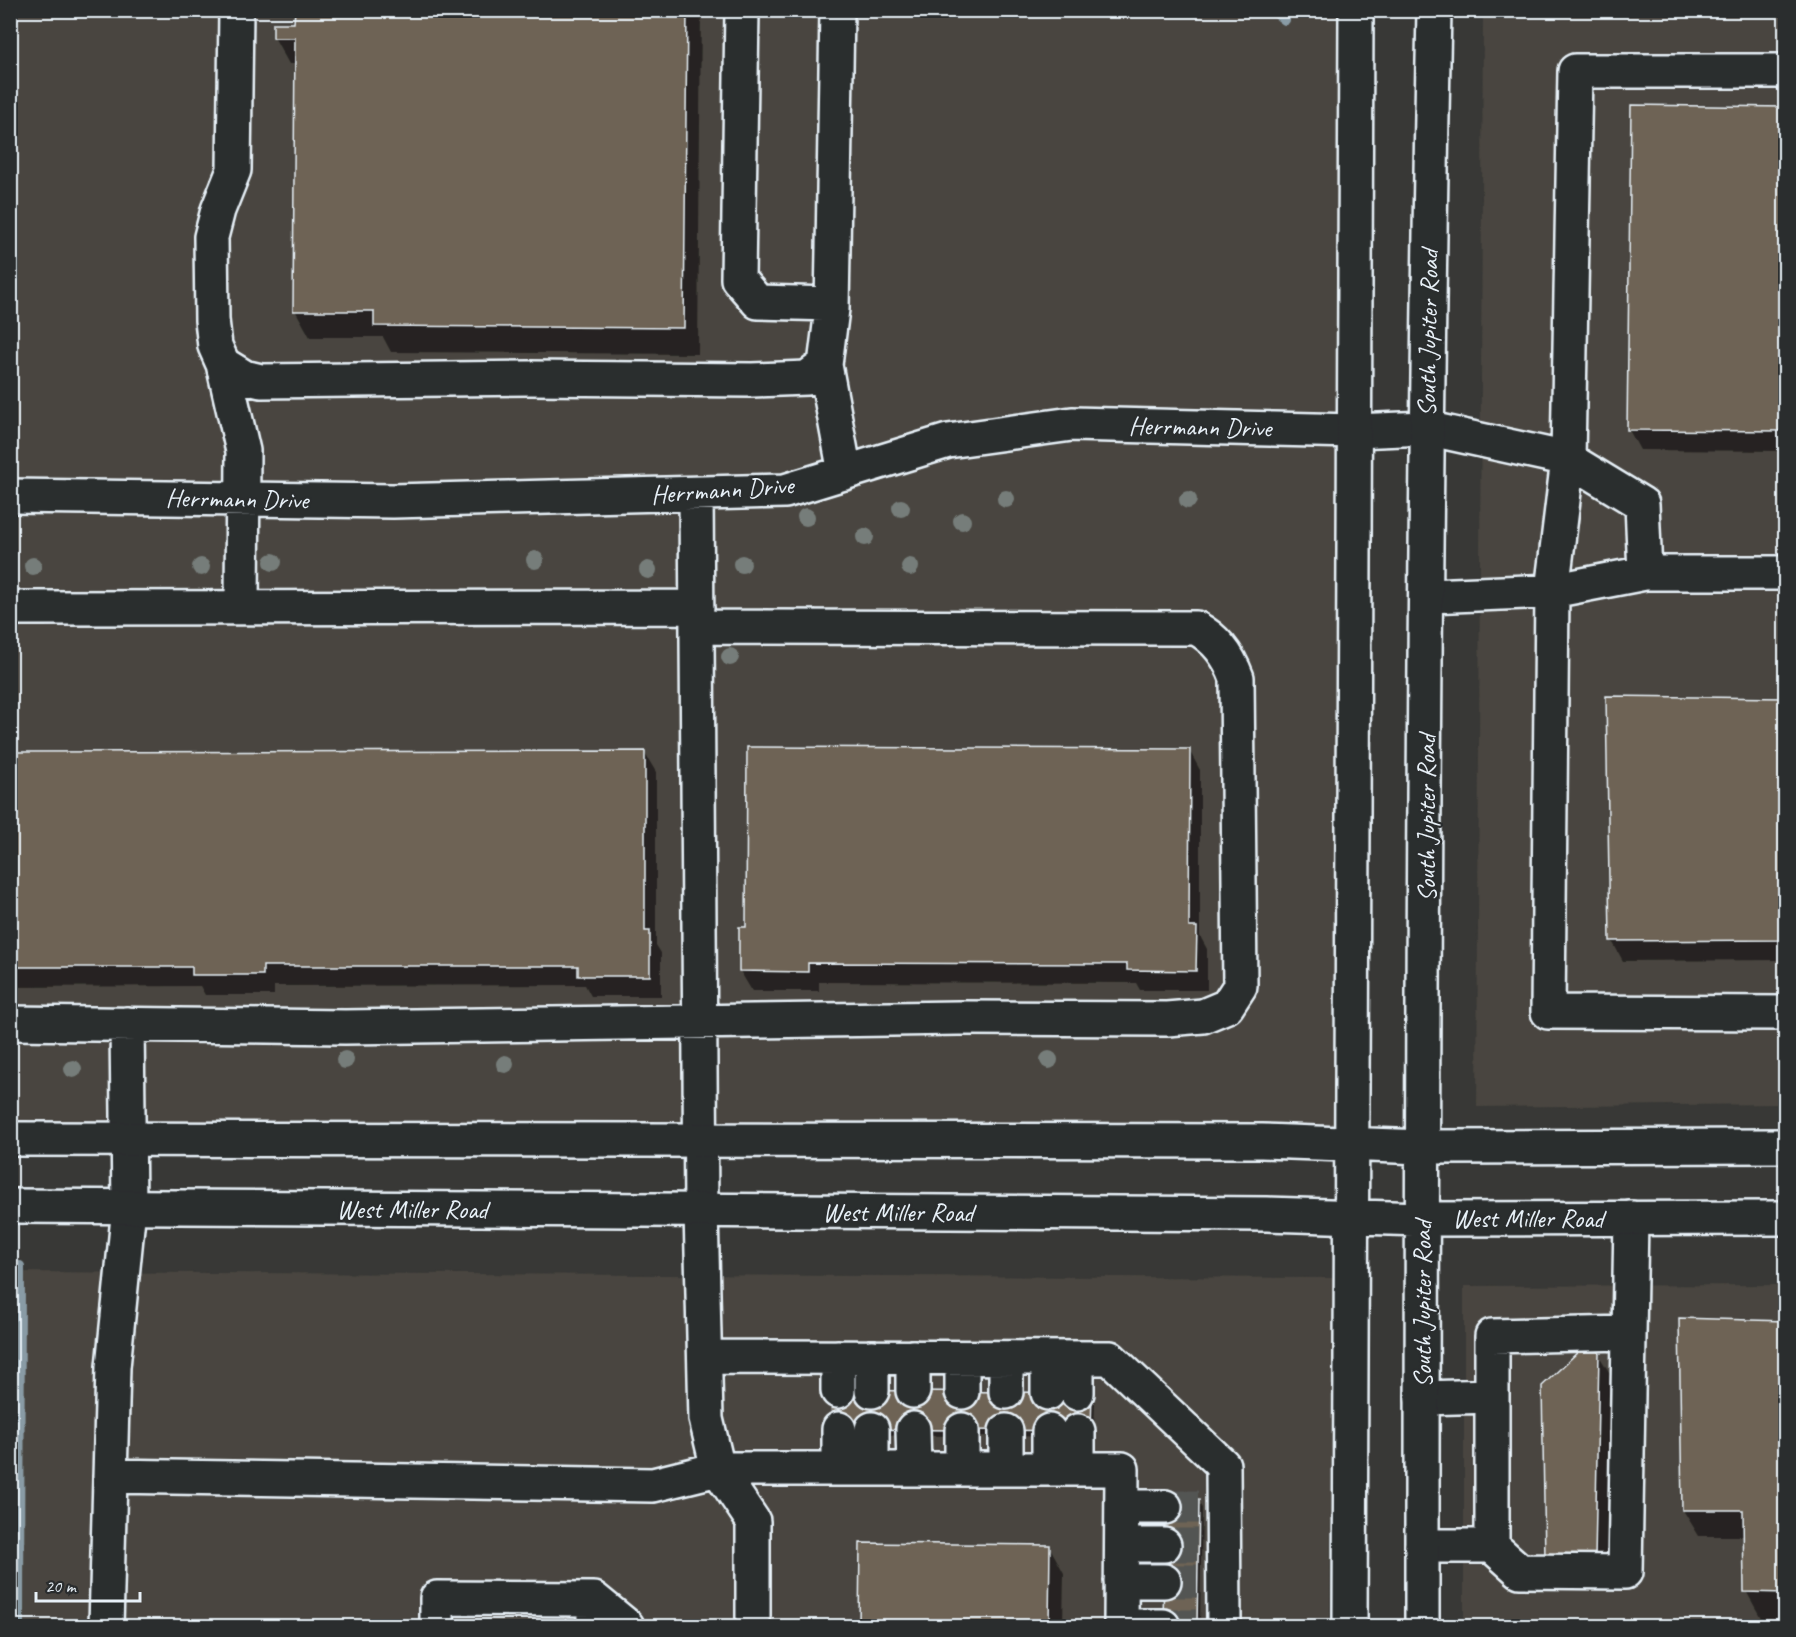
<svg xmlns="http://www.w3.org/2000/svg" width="1796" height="1637" font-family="Caveat,sans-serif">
	<rect width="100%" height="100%" fill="#383836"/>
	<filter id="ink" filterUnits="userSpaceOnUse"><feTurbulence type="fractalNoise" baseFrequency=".0167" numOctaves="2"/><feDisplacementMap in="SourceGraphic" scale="12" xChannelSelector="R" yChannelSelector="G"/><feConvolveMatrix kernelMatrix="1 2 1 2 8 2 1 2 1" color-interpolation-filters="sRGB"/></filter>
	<g filter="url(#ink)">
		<path fill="#48453f" d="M11 11H1339L1333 1127 11 1122Z
			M1483 11H1785V1104L1477 1107Z
			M11 1272 1333 1278 1330 1626H11Z
			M1785 1285V1626H1464V1286Z"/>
		<path fill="#0007" d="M296 10H701L698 354 391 352 383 337H310L295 310 297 64H289L274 37 296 24Z
			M1786 109V451L1640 450 1629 430Z
			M1786 700V960L1623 961 1612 941Z
			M1189 750 1200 770V936L1207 949V990H1140L1136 983 819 982V991H752L740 971 748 929Z
			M644 752 656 772V945L661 953V996H591L585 985 274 986V995H205L200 986 10 987V754Z
			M1786 1324V1618H1761L1746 1591 1745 1536H1699L1683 1510Z
			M1598 1354 1614 1380 1610 1586 1561 1584Z
			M1091 1395 1095 1401 1094 1437 836 1435Z
			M1198 1502 1202 1508 1200 1626H1165Z
			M861 1545 1049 1546 1064 1573 1063 1626H860Z"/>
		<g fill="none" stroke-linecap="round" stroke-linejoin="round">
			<path stroke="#899ba5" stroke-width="10" d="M1272 10 1285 20
				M19 1626 20 1266"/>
		</g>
		<path fill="#6e6355" stroke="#e8f1f8" stroke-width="1.5" d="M295 10H687L684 328 374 326V311H293L295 38H273V23H294Z
			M1631 105 1786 107V431L1627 430Z
			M1606 696 1786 698V940L1610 941Z
			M747 747 1190 749 1189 927H1197L1196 971 1127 970V964L808 963V972L739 971V927H746Z
			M645 751V931H650V976H578V966H263V975H192V967H10V752Z
			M1679 1318 1786 1321V1593L1744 1592 1743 1510H1682Z
			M1579 1351 1599 1352 1595 1560 1545 1558 1542 1386Z
			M832 1390 1092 1393 1091 1431 831 1429Z
			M1165 1500H1199L1197 1626H1163Z
			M860 1543 1050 1545 1049 1626H859Z"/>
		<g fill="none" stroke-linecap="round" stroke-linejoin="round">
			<path stroke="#525453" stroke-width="33" stroke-dasharray="33 16" stroke-linecap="butt" d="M1165 1507H1199
				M1164 1545H1198
				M1164 1581H1198
				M1163 1626H1197"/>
			<defs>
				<path id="minor" d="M236 10 234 170 218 210 211 237 212 320 215 346 223 364 244 377 261 381 530 378 752 380 807 378 825 365
					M742 10 738 279 758 302 832 304
					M837 10 832 309 825 365 845 473
					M1786 71H1575L1568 459 1552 591 1548 1012 1786 1013
					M223 364 243 451 242 608
					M696 494 701 1211 706 1419 718 1469 753 1521V1626
					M10 496 393 501 785 491 948 441 1072 424 1355 431 1426 428 1568 459 1642 504 1645 573
					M1428 596 1552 591 1645 573H1786
					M10 608 697 607
					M10 1023 345 1027 959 1018 1167 1019 1203 1016 1227 1006 1240 986 1237 678C1229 656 1217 639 1196 628L697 627
					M705 1357 1110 1358 1223 1465 1224 1626
					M838 1357V1391
					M872 1357V1391
					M913 1357V1391
					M962 1358V1392
					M1006 1358V1392
					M1048 1358V1393
					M1077 1358V1393
					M1492 1396V1336L1629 1333
					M1422 1398 1492 1396V1546
					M839 1429V1469
					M872 1429V1469
					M913 1429 914 1469
					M962 1430V1469
					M1006 1431V1469
					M1049 1431V1469
					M1078 1431V1469
					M110 1476 653 1485 718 1469H1122L1121 1626
					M1122 1507H1165
					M1122 1545H1164
					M1422 1546H1492L1520 1571 1625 1572 1631 1218
					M1121 1581H1164
					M594 1599 627 1626
					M106 1626 113 1367 129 1207 127 1024
					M437 1626V1598L594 1599V1626
					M1121 1626H1163"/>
				<path id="major" d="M10 1139 1262 1141 1423 1147 1786 1146
					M10 1206 1267 1214 1421 1219 1786 1218
					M1350 1626 1356 10
					M1422 1626C1422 1088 1423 549 1434 10"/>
			</defs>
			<use href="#minor" stroke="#e8f1f8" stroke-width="38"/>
			<use href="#major" stroke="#e8f1f8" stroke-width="38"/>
			<use href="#minor" stroke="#2a2d2e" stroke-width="33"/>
			<use href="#major" stroke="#2a2d2e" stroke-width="33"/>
		</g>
		<g fill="#767d7a">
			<circle cx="1006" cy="499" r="9"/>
			<circle cx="1188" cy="500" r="9"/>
			<circle cx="901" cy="508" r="9"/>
			<circle cx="806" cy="517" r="9"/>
			<circle cx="962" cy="521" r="9"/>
			<circle cx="865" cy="537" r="9"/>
			<circle cx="535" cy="560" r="9"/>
			<circle cx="273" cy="562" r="9"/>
			<circle cx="742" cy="564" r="9"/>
			<circle cx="33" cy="566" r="9"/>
			<circle cx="201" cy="567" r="9"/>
			<circle cx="910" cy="567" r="9"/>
			<circle cx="648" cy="570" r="9"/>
			<circle cx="730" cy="657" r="9"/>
			<circle cx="345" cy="1060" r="9"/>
			<circle cx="1049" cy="1060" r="9"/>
			<circle cx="505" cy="1064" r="9"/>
			<circle cx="73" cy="1069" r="9"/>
		</g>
	</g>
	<g text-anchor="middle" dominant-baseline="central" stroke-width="4.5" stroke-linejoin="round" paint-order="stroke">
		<g font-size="26" fill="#e8f1f8" stroke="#2a2d2e">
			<text transform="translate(1428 333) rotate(-89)">South Jupiter Road</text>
			<text transform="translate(1200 427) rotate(1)">Herrmann Drive</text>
			<text transform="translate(722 490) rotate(-4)">Herrmann Drive</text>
			<text transform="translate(237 499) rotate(1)">Herrmann Drive</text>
			<text transform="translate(1426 818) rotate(-90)">South Jupiter Road</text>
			<text x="412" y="1209">West Miller Road</text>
			<text x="898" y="1212">West Miller Road</text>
			<text x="1528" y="1218">West Miller Road</text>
			<text transform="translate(1422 1304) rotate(-90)">South Jupiter Road</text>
		</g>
	</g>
	<rect width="1796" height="1637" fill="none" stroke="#2a2d2e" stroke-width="36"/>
	<rect x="18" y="18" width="1760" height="1601" fill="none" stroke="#e8f1f8" stroke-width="2" filter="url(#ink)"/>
	<path d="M36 1592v9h104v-9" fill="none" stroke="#e8f1f8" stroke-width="3"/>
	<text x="45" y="1592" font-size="18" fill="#e8f1f8" stroke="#2a2d2e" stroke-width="4.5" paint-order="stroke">20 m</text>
</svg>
